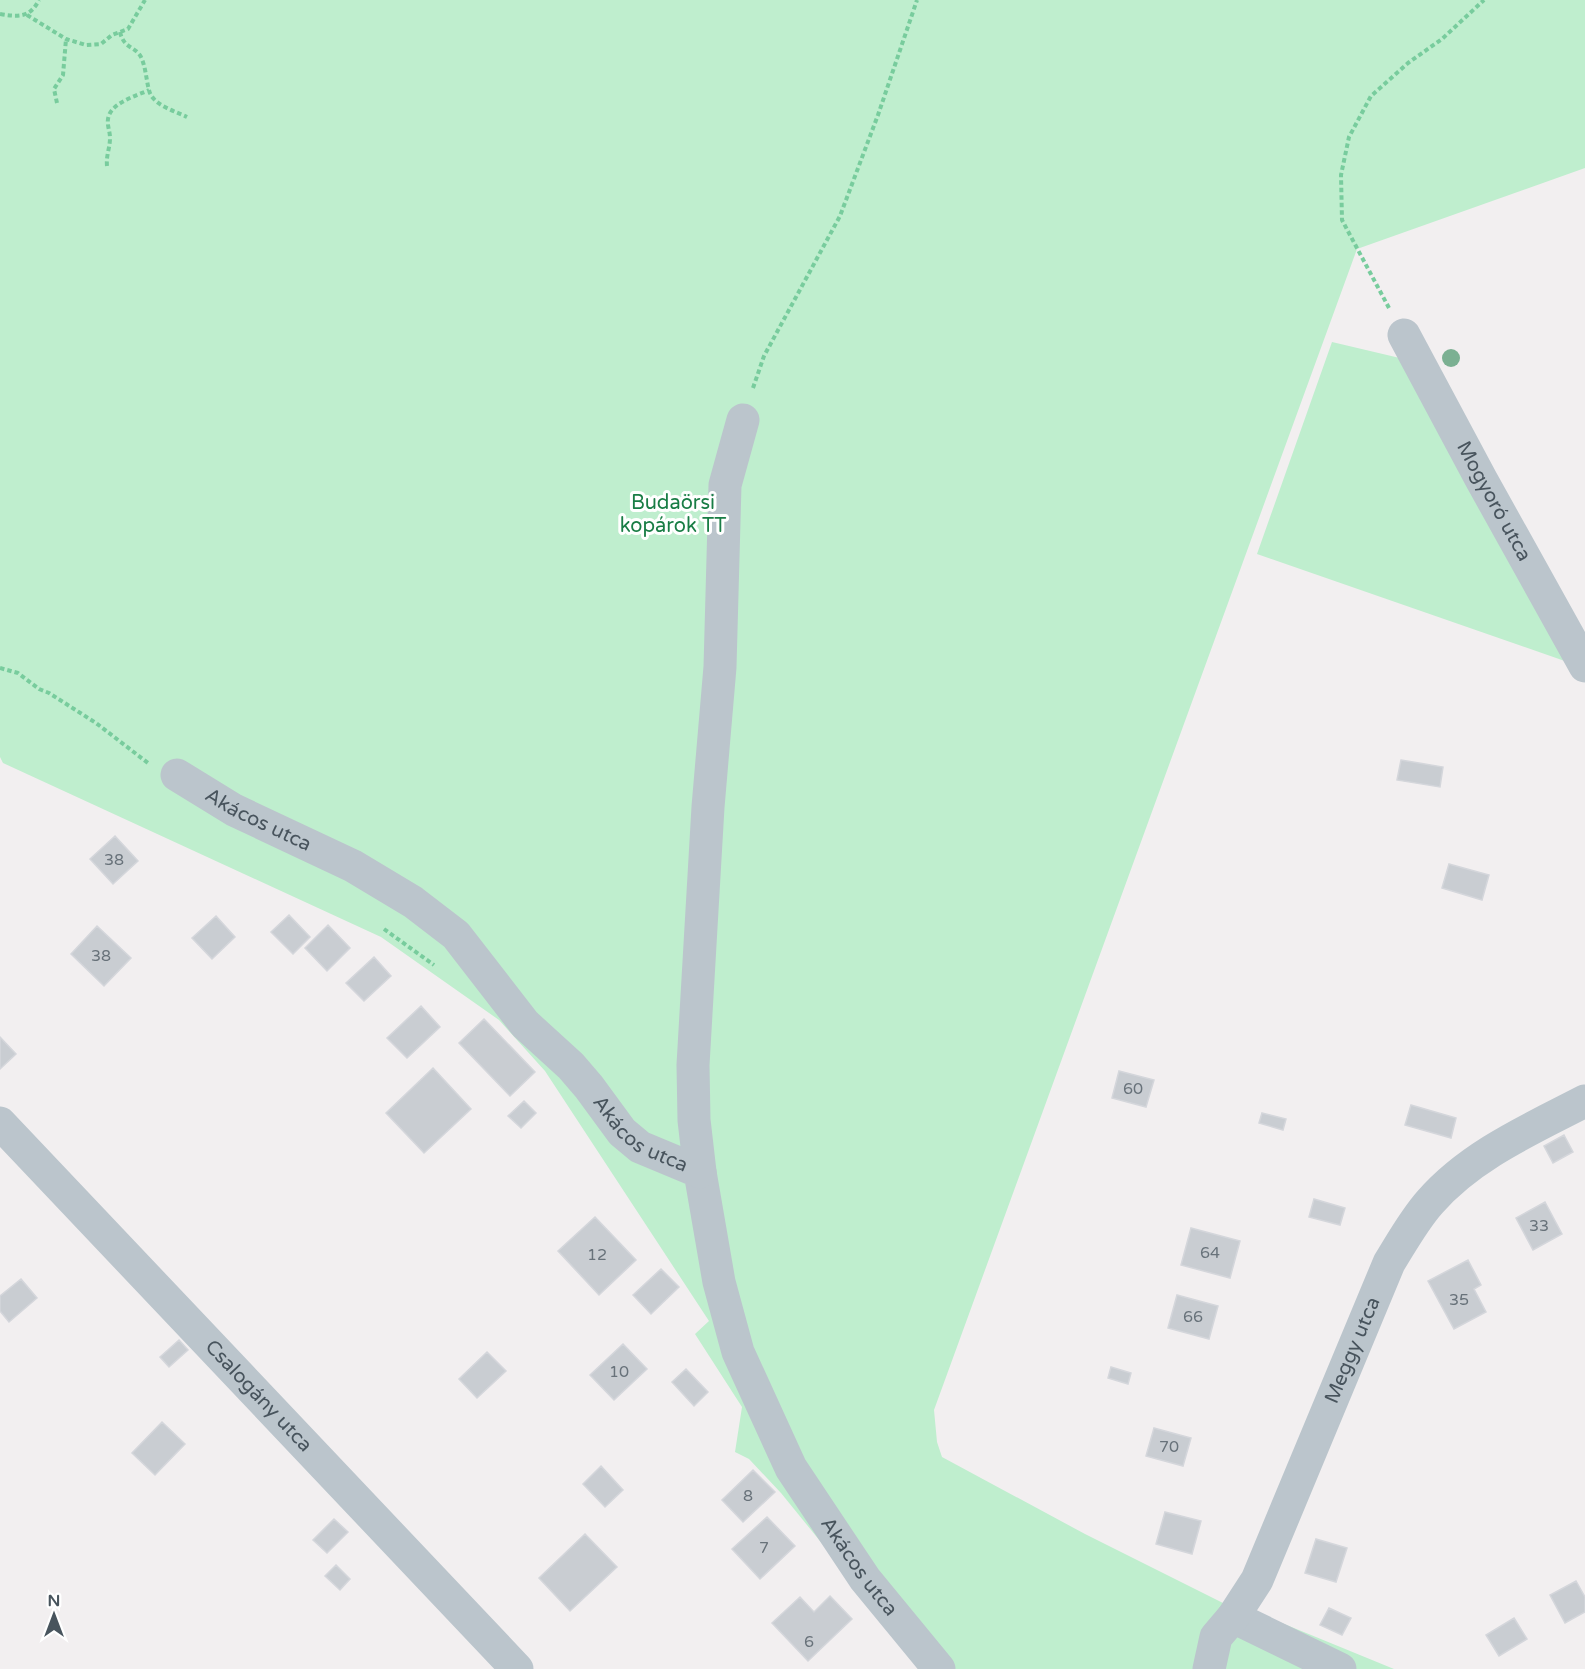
<svg xmlns="http://www.w3.org/2000/svg" width="1585" height="1669" font-family="'Varela Round',sans-serif">
	<rect width="100%" height="100%" fill="#f2eff0"/>
	<path fill="#bfeece" d="M0 0H1585V168L1357 249 934 1410 937 1442 942 1457 1085 1534 1229 1606 1272 1619 1394 1669H924L781 1493 749 1459 735 1452 742 1407 695 1334 709 1321 545 1071 499 1020 381 937 3 763 0 757Z
		M1332 342 1404 359 1579 666 1257 554Z"/>
	<path fill="#c9cdd2" stroke="#d4d6db" stroke-width="1.5" d="M1401 760 1443 767 1440 787 1397 780Z
		M115 836 138 861 113 884 90 859Z
		M1449 864 1489 875 1482 900 1442 888Z
		M289 915 310 937 293 954 271 932Z
		M216 916 235 937 212 959 192 938Z
		M328 925 350 948 327 971 305 948Z
		M97 926 131 958 104 986 71 954Z
		M374 957 391 976 364 1001 346 983Z
		M421 1006 440 1027 407 1058 387 1038Z
		M484 1019 535 1072 510 1096 459 1043Z
		M0 1037 16 1054 0 1069Z
		M433 1068 471 1109 424 1153 386 1113Z
		M1119 1071 1154 1080 1146 1107 1112 1098Z
		M524 1101 536 1113 521 1128 508 1116Z
		M1411 1105 1456 1118 1451 1138 1405 1125Z
		M1262 1113 1286 1119 1283 1130 1259 1123Z
		M1564 1135 1573 1152 1553 1163 1544 1146Z
		M1314 1199 1345 1208 1340 1225 1309 1217Z
		M1545 1202 1562 1234 1533 1250 1516 1218Z
		M595 1217 636 1260 599 1295 558 1251Z
		M1191 1228 1240 1241 1230 1278 1181 1265Z
		M1468 1260 1481 1285 1474 1289 1486 1312 1454 1329 1428 1281Z
		M661 1269 679 1287 651 1314 633 1295Z
		M21 1279 37 1298 9 1322 0 1311V1296Z
		M1177 1295 1218 1306 1209 1339 1168 1328Z
		M179 1340 188 1350 169 1367 160 1357Z
		M623 1344 647 1369 614 1400 590 1375Z
		M487 1352 506 1371 477 1398 459 1379Z
		M1111 1367 1131 1373 1128 1384 1108 1378Z
		M686 1369 708 1392 694 1406 672 1382Z
		M162 1422 185 1444 155 1475 132 1453Z
		M1154 1428 1191 1438 1183 1466 1146 1456Z
		M601 1466 623 1490 605 1507 583 1484Z
		M753 1470 775 1492 743 1522 722 1500Z
		M1165 1512 1201 1521 1192 1554 1156 1544Z
		M767 1517 795 1546 760 1579 732 1549Z
		M334 1519 348 1532 327 1553 313 1540Z
		M585 1534 617 1567 570 1611 539 1578Z
		M1316 1539 1347 1548 1336 1582 1305 1573Z
		M336 1565 350 1579 340 1590 325 1576Z
		M1576 1581 1585 1597V1612L1565 1623 1550 1595Z
		M830 1596 852 1619 808 1661 772 1623 800 1597 814 1612Z
		M1329 1608 1351 1618 1342 1635 1320 1625Z
		M1514 1618 1527 1639 1499 1656 1486 1635Z"/>
	<g fill="none" stroke-linecap="round" stroke-linejoin="round">
		<path stroke="#78cc9d" stroke-width="4" stroke-dasharray="4.5 3" stroke-linecap="butt" d="M0 14C18 17 30 18 39 0
			M27 15 66 39 86 45 101 44 112 35 128 29 145 0
			M120 32C124 49 135 46 141 57 146 68 146 79 149 90 152 105 175 111 187 117
			M57 103 54 89 63 75 66 39
			M107 166C106 155 110 148 110 138 110 131 107 126 108 119 110 103 136 96 149 90
			M1389 308 1342 220 1341 175 1349 137 1371 96 1408 63 1442 39 1484 0
			M753 388 764 356 840 216 878 115 917 0
			M0 668 18 673 39 689 49 693 96 723 148 763
			M384 929 434 965"/>
		<g stroke="#bbc5cc" stroke-width="33">
			<path id="s1" d="M1404 335 1481 479 1585 666"/>
			<path id="s2" d="M177 775 234 810 353 866 413 902 456 935 525 1024 571 1066 589 1087 622 1132 640 1147 700 1172 719 1282 738 1352 791 1468 865 1579 939 1669"/>
			<path id="s3" d="M0 1123 517 1669"/>
			<path d="M700 1172 694 1120 693 1065 708 807 720 667 725 485 743 420"/>
			<path d="M1233 1617 1340 1669"/>
			<path id="s4" d="M1209 1669 1216 1637 1233 1617 1257 1580 1389 1263C1402 1242 1414 1220 1430 1202 1471 1155 1531 1129 1585 1101"/>
		</g>
	</g>
	<circle fill="#7bb092" cx="1451" cy="358" r="9"/>
	<g text-anchor="middle" dominant-baseline="central" stroke-width="6" stroke-linejoin="round" paint-order="stroke">
		<g font-size="16" fill="#68727a">
			<text x="114" y="860">38</text>
			<text x="101" y="956">38</text>
			<text x="1133" y="1089">60</text>
			<text x="1539" y="1226">33</text>
			<text x="1210" y="1253">64</text>
			<text x="597" y="1255">12</text>
			<text x="1459" y="1300">35</text>
			<text x="1193" y="1317">66</text>
			<text x="619" y="1372">10</text>
			<text x="1169" y="1447">70</text>
			<text x="748" y="1496">8</text>
			<text x="764" y="1548">7</text>
			<text x="809" y="1642">6</text>
		</g>
		<g font-size="20" fill="#48545d" stroke="#fff">
			<text stroke="none"><textPath href="#s1" startOffset="189">Mogyoró utca</textPath></text>
			<text stroke="none"><textPath href="#s2" startOffset="93">Akácos utca</textPath></text>
			<text stroke="none"><textPath href="#s2" startOffset="597">Akácos utca</textPath></text>
			<text stroke="none"><textPath href="#s4" startOffset="352">Meggy utca</textPath></text>
			<text stroke="none"><textPath href="#s3" startOffset="376">Csalogány utca</textPath></text>
			<text stroke="none"><textPath href="#s2" startOffset="1101">Akácos utca</textPath></text>
		</g>
		<g font-size="20" fill="#197d45" stroke="#fff">
			<text x="673" y="503">Budaörsi<tspan x="673" dy="23">kopárok TT</tspan></text>
		</g>
	</g>
	<g transform="translate(54 1615)" stroke="#ffffff" stroke-width="4.5" paint-order="stroke">
	<path d="M0-4.5L10 22L0 15L-10 22Z" fill="#48545d"/>
	<text y="-9" font-size="16" font-weight="bold" text-anchor="middle" fill="#48545d">N</text>
	</g>
</svg>
